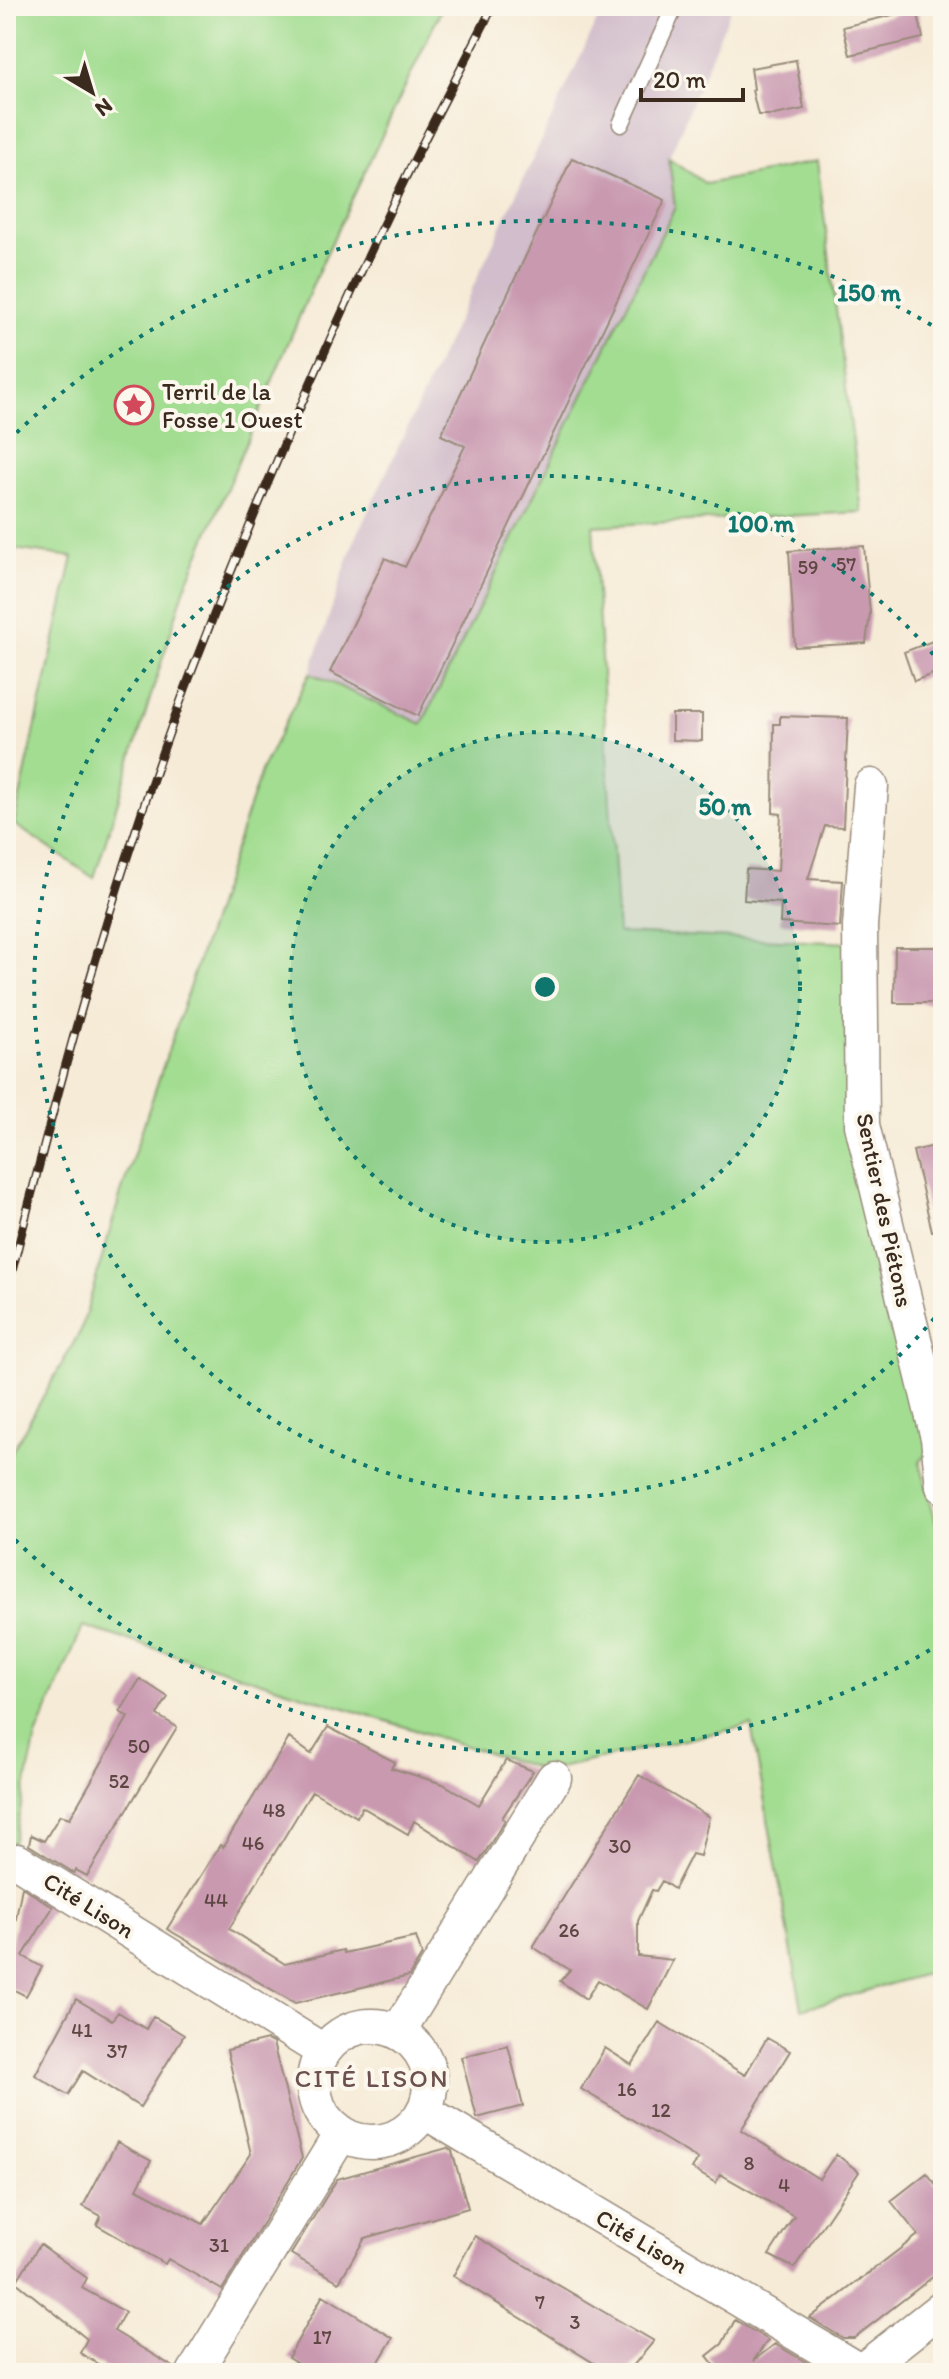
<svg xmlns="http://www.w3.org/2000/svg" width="949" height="2379" font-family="Itim,sans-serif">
	<rect width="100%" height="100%" fill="#fbf7ec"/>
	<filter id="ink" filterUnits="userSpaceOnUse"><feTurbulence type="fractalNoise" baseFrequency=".0125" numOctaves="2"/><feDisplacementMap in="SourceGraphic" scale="16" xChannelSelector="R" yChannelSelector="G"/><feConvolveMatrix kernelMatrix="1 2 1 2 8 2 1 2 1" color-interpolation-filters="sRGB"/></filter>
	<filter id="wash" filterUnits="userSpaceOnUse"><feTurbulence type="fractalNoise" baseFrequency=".006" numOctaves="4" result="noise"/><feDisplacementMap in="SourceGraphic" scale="32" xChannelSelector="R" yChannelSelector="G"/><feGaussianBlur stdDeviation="1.8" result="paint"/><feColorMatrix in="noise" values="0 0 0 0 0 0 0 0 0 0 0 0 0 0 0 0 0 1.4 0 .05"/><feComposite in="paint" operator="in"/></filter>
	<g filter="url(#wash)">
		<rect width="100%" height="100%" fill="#f6ebd7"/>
		<path fill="#d1bdcb" d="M604 6H732L669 158 675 207 422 724 310 673 353 544Z"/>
		<path fill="#a2dd91" stroke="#6e8458" stroke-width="2" d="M6 6H443L322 263 184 590 94 878 14 824 73 557 6 548Z
			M669 158 706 184 817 161 862 512 593 526 618 933 852 943 886 1259 873 1271 891 1333 907 1346 931 1448 920 1462 943 1549V1969L802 2009 751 1725 546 1771 83 1626 36 1737 6 1877V1462L81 1330 121 1193 261 771 310 673 422 724 675 207Z"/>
		<g id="blocks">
			<path fill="#c999b0" d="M917 9 923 38 850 55 843 27Z
				M796 60 804 109 774 115H758L752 90 754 89 751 68Z
				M572 158 665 200 418 716 330 672 385 558 405 567 465 446 441 435Z
				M864 546 870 613 866 643 795 647 789 551Z
				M943 637V670L914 681 904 652Z
				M672 714H702V741L672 740Z
				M780 716 848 718 843 827 825 826 808 879 843 881 840 927 780 923 781 903 744 900 746 869 778 871 781 814 773 813 774 724H780Z
				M895 947H943V1003H894Z
				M943 1144V1229L932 1231 913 1151Z
				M140 1679 168 1697 157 1715 177 1727 87 1876 76 1870 74 1873 29 1845 31 1835 44 1841 60 1815 70 1818 128 1717 120 1712Z
				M328 1727 395 1762 391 1768 443 1784 479 1805 506 1760 533 1771 502 1818 505 1820 479 1862 414 1821 408 1834 362 1807 357 1817 312 1791 229 1929 285 1964 343 1950 344 1953 416 1937 422 1955 409 1976 295 2003 167 1929 220 1845 223 1847 289 1738 311 1754Z
				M639 1775 709 1817 700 1856 692 1854 674 1889 662 1881 656 1891 652 1890 638 1921V1956L673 1960 648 2009 598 1980 586 1999 560 1981 570 1970 533 1947Z
				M22 1887 53 1907 23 1956 42 1967 26 1996 6 1986V1971Z
				M76 1999 112 2020 118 2012 146 2029 153 2016 184 2035 140 2107 83 2071 68 2095 35 2075Z
				M659 2022 745 2075 767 2038 790 2051 741 2130 819 2179 836 2154 859 2172 794 2268 769 2255 794 2216 720 2174 716 2183 692 2169 698 2159 581 2089 605 2048 632 2065Z
				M267 2040 273 2043 302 2158 222 2290 168 2259 165 2264 97 2225 101 2216 83 2206 117 2142 151 2161 137 2189 203 2224 251 2154 227 2050Z
				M508 2045 523 2106 477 2118 461 2057Z
				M447 2148 452 2151 468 2208 365 2238 339 2282 291 2254 337 2179Z
				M927 2173 943 2194V2269L854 2338H843L810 2318 918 2235 891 2201Z
				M475 2236 604 2312 654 2341 627 2373H610L453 2276Z
				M40 2244 87 2278 82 2288 125 2312 114 2331 175 2368 174 2373H113L80 2353 87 2339 16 2282Z
				M323 2295 393 2338 372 2373H313L288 2358Z
				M735 2320 768 2340 753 2361 775 2344 809 2364V2373H721L707 2356 722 2344Z"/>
		</g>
	</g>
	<g filter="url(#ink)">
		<use href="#blocks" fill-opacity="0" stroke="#988a7a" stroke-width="2"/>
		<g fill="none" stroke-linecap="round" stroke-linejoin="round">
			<defs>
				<path id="service" d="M621 124 675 6"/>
				<path id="minor" d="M871 786 860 926 862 1125 938 1438 943 1486
					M17 1861 323 2051
					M314 2084a58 58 0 1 1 116 0a58 58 0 1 1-116 0Z
					M398 2032 554 1778
					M424 2111 861 2372
					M194 2373 341 2134
					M859 2373 943 2307"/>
			</defs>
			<use href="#service" stroke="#988a7a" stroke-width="19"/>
			<use href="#minor" stroke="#988a7a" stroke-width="37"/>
			<use href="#service" stroke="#fff" stroke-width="16"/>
			<use href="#minor" stroke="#fff" stroke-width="34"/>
			<defs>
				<path id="rail" d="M6 1295C59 1082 116 869 195 663 254 510 319 359 390 210 422 141 459 74 493 6"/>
			</defs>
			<use href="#rail" stroke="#3b2a1e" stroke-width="9"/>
			<use href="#rail" stroke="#fbf7ec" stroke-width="6" stroke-dasharray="18" stroke-linecap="butt"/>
		</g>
	</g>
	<circle cx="545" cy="987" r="255" fill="#0f766e" fill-opacity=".12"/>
	<g fill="none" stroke="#0f766e" stroke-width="4" stroke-dasharray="4 8">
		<circle cx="545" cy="987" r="255"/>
		<path d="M942 1309A511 511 0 1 1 942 665"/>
		<path d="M940 1644A766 766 0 0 1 8 1533M8 441A766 766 0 0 1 940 330"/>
	</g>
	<defs>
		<symbol id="sight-ring" viewBox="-11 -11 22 22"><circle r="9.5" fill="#fbf7ec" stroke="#d1495b" stroke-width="1.5"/><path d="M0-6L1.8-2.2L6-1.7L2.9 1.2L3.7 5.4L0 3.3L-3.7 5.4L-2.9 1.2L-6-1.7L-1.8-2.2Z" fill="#d1495b"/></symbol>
	</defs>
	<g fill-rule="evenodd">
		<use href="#sight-ring" x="112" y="383" width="44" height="44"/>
	</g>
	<g text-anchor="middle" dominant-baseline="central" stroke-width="8" stroke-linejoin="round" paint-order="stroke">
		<g font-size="20" fill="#5e4642">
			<text x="846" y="564">57</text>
			<text x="808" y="567">59</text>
			<text x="139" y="1746">50</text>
			<text x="119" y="1781">52</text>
			<text x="274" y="1810">48</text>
			<text x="253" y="1843">46</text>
			<text x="620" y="1846">30</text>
			<text x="216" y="1900">44</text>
			<text x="569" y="1930">26</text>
			<text x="82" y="2030">41</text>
			<text x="117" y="2051">37</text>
			<text x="627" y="2089">16</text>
			<text x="661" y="2110">12</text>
			<text x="749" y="2163">8</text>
			<text x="784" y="2185">4</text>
			<text x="219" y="2245">31</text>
			<text x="540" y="2302">7</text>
			<text x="575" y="2322">3</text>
			<text x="322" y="2337">17</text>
		</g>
		<g font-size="24" fill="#3b2a1e" stroke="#fbf7ec" text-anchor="start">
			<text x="162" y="391">Terril de la<tspan x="162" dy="28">Fosse 1 Ouest</tspan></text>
		</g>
		<g font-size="24" fill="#3b2a1e" stroke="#fbf7ec">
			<text transform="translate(885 1210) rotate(78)">Sentier des Piétons</text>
			<text transform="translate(89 1905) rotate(32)">Cité Lison</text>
			<text transform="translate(642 2241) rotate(31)">Cité Lison</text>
		</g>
		<g font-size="26" letter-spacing="2" fill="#6d5151" stroke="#fbf7ec">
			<text x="372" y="2078">CITÉ LISON</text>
		</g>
	</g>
	<circle cx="545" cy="987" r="12" fill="#0f766e" stroke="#fbf7ec" stroke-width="4"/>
	<g font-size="24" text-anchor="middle" font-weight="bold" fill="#0f766e" stroke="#fbf7ec" stroke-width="8" stroke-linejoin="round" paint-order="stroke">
		<text x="869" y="301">150 m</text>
		<text x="761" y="532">100 m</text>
		<text x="725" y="815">50 m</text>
	</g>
	<rect width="949" height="2379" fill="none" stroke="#fbf7ec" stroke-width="32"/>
	<g transform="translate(92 92) rotate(142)" stroke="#fbf7ec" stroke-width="6" paint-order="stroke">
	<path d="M0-6L14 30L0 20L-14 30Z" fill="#3b2a1e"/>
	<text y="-12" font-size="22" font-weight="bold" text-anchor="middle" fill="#3b2a1e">N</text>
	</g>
	<path d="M641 88v12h102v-12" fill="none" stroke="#3b2a1e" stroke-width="4"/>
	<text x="653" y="88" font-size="24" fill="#3b2a1e" stroke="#fbf7ec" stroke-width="6" paint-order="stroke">20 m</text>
</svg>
